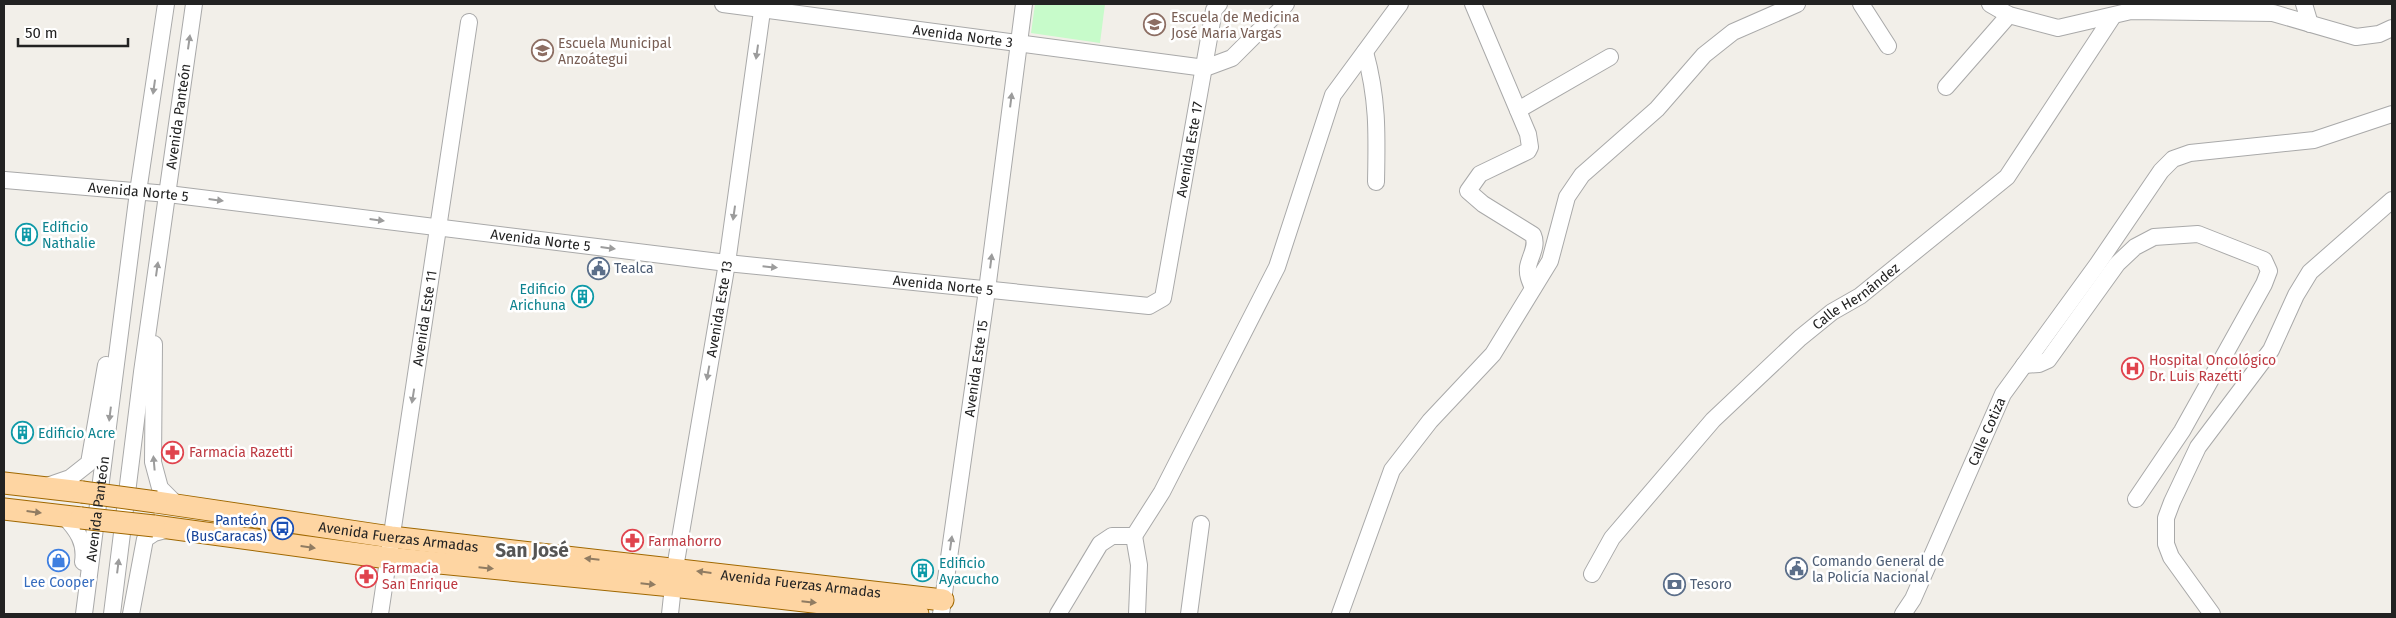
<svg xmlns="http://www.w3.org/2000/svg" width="2396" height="618" font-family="'Fira Sans',sans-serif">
	<rect width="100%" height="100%" fill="#f2efe9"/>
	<path fill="#c7fbca" d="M1035 4H1105L1100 43 1031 33Z"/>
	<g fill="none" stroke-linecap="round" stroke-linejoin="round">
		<defs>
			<g id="minor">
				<path id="s1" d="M723 4 1205 68 1232 58 1286 4"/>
				<path d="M1473 4 1528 134 1530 147 1528 151 1480 174 1468 191 1483 204 1533 235C1538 246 1530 256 1528 267 1527 275 1530 281 1533 288"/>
				<path d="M1861 4 1888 46"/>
				<path d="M1990 4 2009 15 2058 28 2131 11 2273 13 2356 37 2379 34 2392 28"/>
				<path d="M2304 4 2310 24"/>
				<path d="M1365 52C1378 99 1377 134 1376 182"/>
				<path d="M1946 87 2009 15"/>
				<path d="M1518 110 1610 57"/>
				<path id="s2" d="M5 180 168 194 727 263 1149 306 1163 298 1214 10 1219 4"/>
				<path d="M154 344 153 462 160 488 176 504"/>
				<path d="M2024 365 2039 364 2048 360 2117 264 2135 247 2154 237 2198 234 2264 260 2269 271 2264 284 2182 431 2136 499"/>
				<path d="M47 486 70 478 89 463 106 365"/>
				<path d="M64 516C77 530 86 542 83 562"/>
				<path d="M1134 536 1162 492 1277 267 1333 95 1400 4"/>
				<path d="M1134 536 1139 565 1137 614"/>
				<path id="s3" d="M1592 574 1612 538 1713 420 1800 338 1832 312 1860 296 2007 177 2113 16"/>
				<path id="s4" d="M84 614 138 192 166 4"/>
				<path id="s5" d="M112 614 142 372 194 4"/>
				<path d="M131 614 145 539 154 533 169 529"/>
				<path id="s6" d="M380 614 469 22"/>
				<path id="s7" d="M670 614 675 568 727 263 763 4"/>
				<path id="s8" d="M941 614 987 290 1024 4"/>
				<path d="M1058 614 1100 544 1112 536H1134"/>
				<path d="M1189 614 1201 524"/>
				<path d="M1340 614 1392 470 1430 421 1493 354 1550 261 1567 197 1582 175 1657 109 1704 55 1733 32 1797 4"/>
				<path id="s9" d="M1903 614 1913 599 2003 394 2097 265 2161 171 2173 159 2190 153 2314 140 2392 114"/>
				<path d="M2212 614 2171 557 2166 544V518L2172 502 2198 447 2271 350 2296 295 2310 272 2392 200"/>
			</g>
			<g id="major">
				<path d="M4 483 82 492"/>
				<path id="s10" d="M156 502 391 537 943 600"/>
				<path d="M4 509 81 518"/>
				<path d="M154 526 388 558 672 586 918 614"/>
			</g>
		</defs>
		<use href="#minor" stroke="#a9a9a9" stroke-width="18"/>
		<use href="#major" stroke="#a06800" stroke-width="23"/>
		<use href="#minor" stroke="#fff" stroke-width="16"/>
		<use href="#major" stroke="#fed5a2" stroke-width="21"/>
		<defs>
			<path id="major-bridge" d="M82 492 156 502
				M81 518 154 526"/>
		</defs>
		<use href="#major-bridge" stroke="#a06800" stroke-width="23" stroke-linecap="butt"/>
		<use href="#major-bridge" stroke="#fed5a2" stroke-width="21"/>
	</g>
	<defs><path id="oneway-solid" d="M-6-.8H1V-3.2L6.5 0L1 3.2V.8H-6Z" transform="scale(1.25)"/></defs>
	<g fill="#9c9c9c">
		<use href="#oneway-solid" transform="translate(189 42) rotate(-82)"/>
		<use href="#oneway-solid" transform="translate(757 52) rotate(98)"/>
		<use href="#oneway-solid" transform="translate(154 87) rotate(98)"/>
		<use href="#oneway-solid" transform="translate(1011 100) rotate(-83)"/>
		<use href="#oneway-solid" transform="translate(216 200) rotate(7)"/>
		<use href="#oneway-solid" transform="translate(734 213) rotate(98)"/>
		<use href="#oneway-solid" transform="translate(377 220) rotate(7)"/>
		<use href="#oneway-solid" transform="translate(608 248) rotate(7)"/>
		<use href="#oneway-solid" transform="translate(991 261) rotate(-83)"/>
		<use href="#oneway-solid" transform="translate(770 267) rotate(6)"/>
		<use href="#oneway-solid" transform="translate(157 269) rotate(-82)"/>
		<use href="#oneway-solid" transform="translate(708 373) rotate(100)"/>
		<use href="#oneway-solid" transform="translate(413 396) rotate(99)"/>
		<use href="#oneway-solid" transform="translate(110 414) rotate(97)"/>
		<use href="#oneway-solid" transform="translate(154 463) rotate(-95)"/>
		<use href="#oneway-solid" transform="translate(951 543) rotate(-82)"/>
		<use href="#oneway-solid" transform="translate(118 566) rotate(-83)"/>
	</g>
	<g fill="#907c62">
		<use href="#oneway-solid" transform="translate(34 512) rotate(7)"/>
		<use href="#oneway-solid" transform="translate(308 547) rotate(8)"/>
		<use href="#oneway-solid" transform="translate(592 559) rotate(-174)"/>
		<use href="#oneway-solid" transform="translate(486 568) rotate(6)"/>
		<use href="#oneway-solid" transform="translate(704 572) rotate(-173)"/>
		<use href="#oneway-solid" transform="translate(648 584) rotate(6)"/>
		<use href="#oneway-solid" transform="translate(809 602) rotate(6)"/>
	</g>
	<defs>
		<symbol id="university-ring" viewBox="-11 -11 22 22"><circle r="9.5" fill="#fff" stroke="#8d6e63" stroke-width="1.5"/><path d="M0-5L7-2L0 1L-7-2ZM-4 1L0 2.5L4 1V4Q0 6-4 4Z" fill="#8d6e63"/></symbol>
		<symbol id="school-ring" viewBox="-11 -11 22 22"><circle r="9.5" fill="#fff" stroke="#8d6e63" stroke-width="1.5"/><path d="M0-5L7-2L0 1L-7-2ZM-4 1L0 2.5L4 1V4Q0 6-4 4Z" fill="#8d6e63"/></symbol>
		<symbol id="building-ring" viewBox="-11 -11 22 22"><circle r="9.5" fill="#fff" stroke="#0f9aa8" stroke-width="1.5"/><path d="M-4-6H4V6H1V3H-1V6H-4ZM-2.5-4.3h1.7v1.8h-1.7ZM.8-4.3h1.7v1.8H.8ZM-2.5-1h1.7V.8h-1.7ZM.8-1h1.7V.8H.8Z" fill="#0f9aa8"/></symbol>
		<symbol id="civic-ring" viewBox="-11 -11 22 22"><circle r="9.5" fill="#fff" stroke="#5c6f8a" stroke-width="1.5"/><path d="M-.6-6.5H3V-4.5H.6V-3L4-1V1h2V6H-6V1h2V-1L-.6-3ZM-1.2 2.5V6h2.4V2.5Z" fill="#5c6f8a"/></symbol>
		<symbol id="hospital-ring" viewBox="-11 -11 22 22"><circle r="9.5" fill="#fff" stroke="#e0444e" stroke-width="1.5"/><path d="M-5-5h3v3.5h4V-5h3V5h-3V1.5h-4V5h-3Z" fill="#e0444e"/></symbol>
		<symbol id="pharmacy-ring" viewBox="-11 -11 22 22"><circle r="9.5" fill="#fff" stroke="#e0444e" stroke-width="1.5"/><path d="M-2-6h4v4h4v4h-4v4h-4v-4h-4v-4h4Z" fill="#e0444e"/></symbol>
		<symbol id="bus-ring" viewBox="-11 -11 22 22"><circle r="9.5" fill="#fff" stroke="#1a4fb4" stroke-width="1.5"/><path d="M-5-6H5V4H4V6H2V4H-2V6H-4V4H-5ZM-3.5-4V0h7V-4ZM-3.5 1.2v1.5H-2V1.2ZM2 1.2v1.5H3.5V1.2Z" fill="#1a4fb4"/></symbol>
		<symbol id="shop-ring" viewBox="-11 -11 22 22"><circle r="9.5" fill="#fff" stroke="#3f7fe0" stroke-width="1.5"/><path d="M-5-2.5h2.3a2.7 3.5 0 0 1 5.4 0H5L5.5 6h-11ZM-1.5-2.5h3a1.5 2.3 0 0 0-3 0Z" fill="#3f7fe0"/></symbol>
		<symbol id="bank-ring" viewBox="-11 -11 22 22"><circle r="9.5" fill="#fff" stroke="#5c6f8a" stroke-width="1.5"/><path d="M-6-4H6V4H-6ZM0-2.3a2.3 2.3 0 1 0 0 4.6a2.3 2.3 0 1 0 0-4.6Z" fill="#5c6f8a"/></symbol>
	</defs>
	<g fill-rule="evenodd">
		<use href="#university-ring" x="1142" y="12" width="25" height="25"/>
		<use href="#school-ring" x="530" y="38" width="25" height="25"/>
		<use href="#building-ring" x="14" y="222" width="25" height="25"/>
		<use href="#civic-ring" x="586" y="256" width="25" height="25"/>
		<use href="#building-ring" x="570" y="284" width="25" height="25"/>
		<use href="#hospital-ring" x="2120" y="356" width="25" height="25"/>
		<use href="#building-ring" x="10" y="420" width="25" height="25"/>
		<use href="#pharmacy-ring" x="160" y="440" width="25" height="25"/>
		<use href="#bus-ring" x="270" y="516" width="25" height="25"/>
		<use href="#pharmacy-ring" x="620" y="528" width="25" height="25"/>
		<use href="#shop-ring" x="46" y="548" width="25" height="25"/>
		<use href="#civic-ring" x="1784" y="556" width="25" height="25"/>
		<use href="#building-ring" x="910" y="558" width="25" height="25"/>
		<use href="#pharmacy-ring" x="354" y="564" width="25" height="25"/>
		<use href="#bank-ring" x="1662" y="572" width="25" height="25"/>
	</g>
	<g text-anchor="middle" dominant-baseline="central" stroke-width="5" stroke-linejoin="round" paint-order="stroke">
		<g font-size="14" fill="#785e54" stroke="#fff" text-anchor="start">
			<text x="1171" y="17">Escuela de Medicina<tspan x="1171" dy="16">José María Vargas</tspan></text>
			<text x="558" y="43">Escuela Municipal<tspan x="558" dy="16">Anzoátegui</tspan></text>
		</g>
		<g font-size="14" fill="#222" stroke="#fff">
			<text stroke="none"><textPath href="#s1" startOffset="242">Avenida Norte 3</textPath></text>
			<text stroke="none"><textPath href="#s5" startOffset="502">Avenida Panteón</textPath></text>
			<text stroke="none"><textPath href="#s2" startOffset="1318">Avenida Este 17</textPath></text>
			<text stroke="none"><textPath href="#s2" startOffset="134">Avenida Norte 5</textPath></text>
			<text stroke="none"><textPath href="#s2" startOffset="539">Avenida Norte 5</textPath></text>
			<text stroke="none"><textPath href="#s2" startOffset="944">Avenida Norte 5</textPath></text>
			<text stroke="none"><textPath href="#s3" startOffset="386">Calle Hernández</textPath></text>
			<text stroke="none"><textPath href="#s7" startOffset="309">Avenida Este 13</textPath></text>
			<text stroke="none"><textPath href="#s6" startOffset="299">Avenida Este 11</textPath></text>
			<text stroke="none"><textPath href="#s8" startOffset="248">Avenida Este 15</textPath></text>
			<text stroke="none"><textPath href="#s9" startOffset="201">Calle Cotiza</textPath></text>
			<text stroke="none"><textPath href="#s4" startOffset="106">Avenida Panteón</textPath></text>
			<text stroke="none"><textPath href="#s10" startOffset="245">Avenida Fuerzas Armadas</textPath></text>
			<text stroke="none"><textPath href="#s10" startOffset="650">Avenida Fuerzas Armadas</textPath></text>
		</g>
		<g font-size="14" fill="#0d838f" stroke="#fff" text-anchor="start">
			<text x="42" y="227">Edificio<tspan x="42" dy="16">Nathalie</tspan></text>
			<text x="566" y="289" text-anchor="end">Edificio<tspan x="566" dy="16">Arichuna</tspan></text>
			<text x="38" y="433">Edificio Acre</text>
			<text x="939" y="563">Edificio<tspan x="939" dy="16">Ayacucho</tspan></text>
		</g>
		<g font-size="14" fill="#4e5e75" stroke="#fff" text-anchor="start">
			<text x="614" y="268">Tealca</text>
			<text x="1812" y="561">Comando General de<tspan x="1812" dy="16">la Policía Nacional</tspan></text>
			<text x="1690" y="584">Tesoro</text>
		</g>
		<g font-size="14" fill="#be3a42" stroke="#fff" text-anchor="start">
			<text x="2149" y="360">Hospital Oncológico<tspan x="2149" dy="16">Dr. Luis Razetti</tspan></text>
			<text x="189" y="452">Farmacia Razetti</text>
			<text x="648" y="541">Farmahorro</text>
			<text x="382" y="568">Farmacia<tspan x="382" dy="16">San Enrique</tspan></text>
		</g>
		<g font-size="14" fill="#164399" stroke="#fff" text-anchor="end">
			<text x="267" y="520">Panteón<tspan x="267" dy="16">(BusCaracas)</tspan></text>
		</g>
		<g font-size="14" fill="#366cbe" stroke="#fff">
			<text x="59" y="582">Lee Cooper</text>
		</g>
		<g font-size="19" font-weight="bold" fill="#555" stroke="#fff">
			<text x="532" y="550">San José</text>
		</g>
	</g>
	<rect width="2396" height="618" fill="none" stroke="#222222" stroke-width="10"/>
	<path d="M18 38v8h110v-8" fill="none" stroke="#222222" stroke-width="2.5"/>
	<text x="25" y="38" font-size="15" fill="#222222" stroke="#ffffff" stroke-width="4" paint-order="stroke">50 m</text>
</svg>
